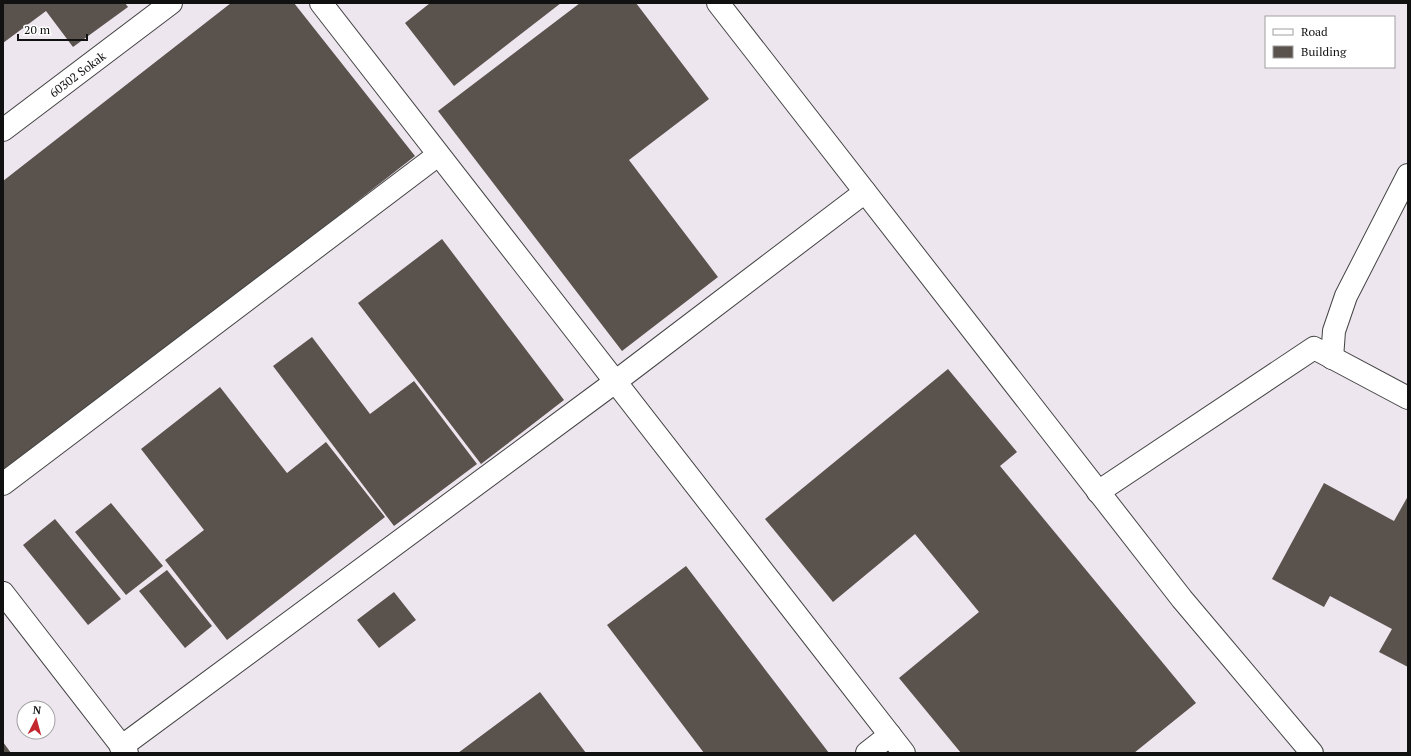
<svg xmlns="http://www.w3.org/2000/svg" width="1411" height="756" font-family="'PT Serif',serif">
	<rect width="100%" height="100%" fill="#fffdf5"/>
	<path fill="#eee6ef" fill-rule="evenodd" d="M3 3H1408V753H3ZM1266 17H1394V67H1266ZM24 708H48V732H24Z"/>
	<path fill="#5a524d" d="M3 3H125L128 7 73 47 46 11 3 43Z
		M231 3H294L415 156 3 478V181Z
		M430 3H561L454 86 405 23Z
		M580 3H636L709 99 629 160 718 277 622 351 438 111Z
		M442 239 564 400 481 464 358 303Z
		M312 337 370 414 414 381 477 464 394 526 273 366Z
		M948 369 1017 452 1000 466 1196 703 1134 753H961L899 678 979 612 915 534 833 602 765 519Z
		M220 387 287 473 326 442 385 517 227 640 165 560 204 530 141 449Z
		M1324 483 1394 521 1408 496V667L1379 652 1392 629 1330 596 1324 607 1272 579Z
		M111 503 163 566 126 595 75 532Z
		M55 519 121 599 88 625 23 545Z
		M686 566 829 753H704L607 625Z
		M167 570 212 626 185 648 139 591Z
		M394 592 416 620 379 648 357 620Z
		M540 692 586 753H458Z
		M3 742 11 753H3Z"/>
	<g fill="none" stroke-linecap="round" stroke-linejoin="round">
		<defs>
			<g id="minor">
				<path d="M321 3 904 753"/>
				<path d="M718 3 1182 599 1312 753"/>
				<path id="s1" d="M3 130 171 3"/>
				<path d="M1332 358 1334 331 1346 296 1408 175"/>
				<path d="M3 484 438 155"/>
				<path d="M1098 492 1314 348 1408 398"/>
				<path d="M3 593 127 753"/>
				<path d="M121 747 615 382 865 192"/>
				<path d="M867 753 890 735"/>
			</g>
		</defs>
		<use href="#minor" stroke="#444" stroke-width="24"/>
		<use href="#minor" stroke="#fff" stroke-width="22"/>
	</g>
	<g text-anchor="middle" dominant-baseline="central" stroke-width="4" stroke-linejoin="round" paint-order="stroke">
		<g font-size="12" fill="#111" stroke="#fff">
			<text stroke="none"><textPath href="#s1" startOffset="93">60302 Sokak</textPath></text>
		</g>
	</g>
	<rect width="1411" height="756" fill="none" stroke="#111111" stroke-width="8"/>
	<rect x="1265" y="16" width="130" height="52" fill="#ffffff" stroke="#a0a0a0"/>
	<rect x="1273" y="29" width="20" height="6" fill="#ffffff" stroke="#a0a0a0"/>
	<text x="1301" y="36" font-size="12" fill="#111111">Road</text>
	<rect x="1273" y="46" width="20" height="12" fill="#5a524d" stroke="#a0a0a0"/>
	<text x="1301" y="56" font-size="12" fill="#111111">Building</text>
	<g transform="translate(36 720) rotate(6)"><circle r="19" fill="#ffffff" stroke="#a0a0a0"/>
	<path d="M0-3L7 15L0 10L-7 15Z" fill="#c4262e"/>
	<text y="-6" font-size="11" font-weight="bold" text-anchor="middle" fill="#111111">N</text>
	</g>
	<path d="M18 34v6h69v-6" fill="none" stroke="#111111" stroke-width="2"/>
	<text x="24" y="34" font-size="12" fill="#111111" stroke="#ffffff" stroke-width="3" paint-order="stroke">20 m</text>
</svg>
